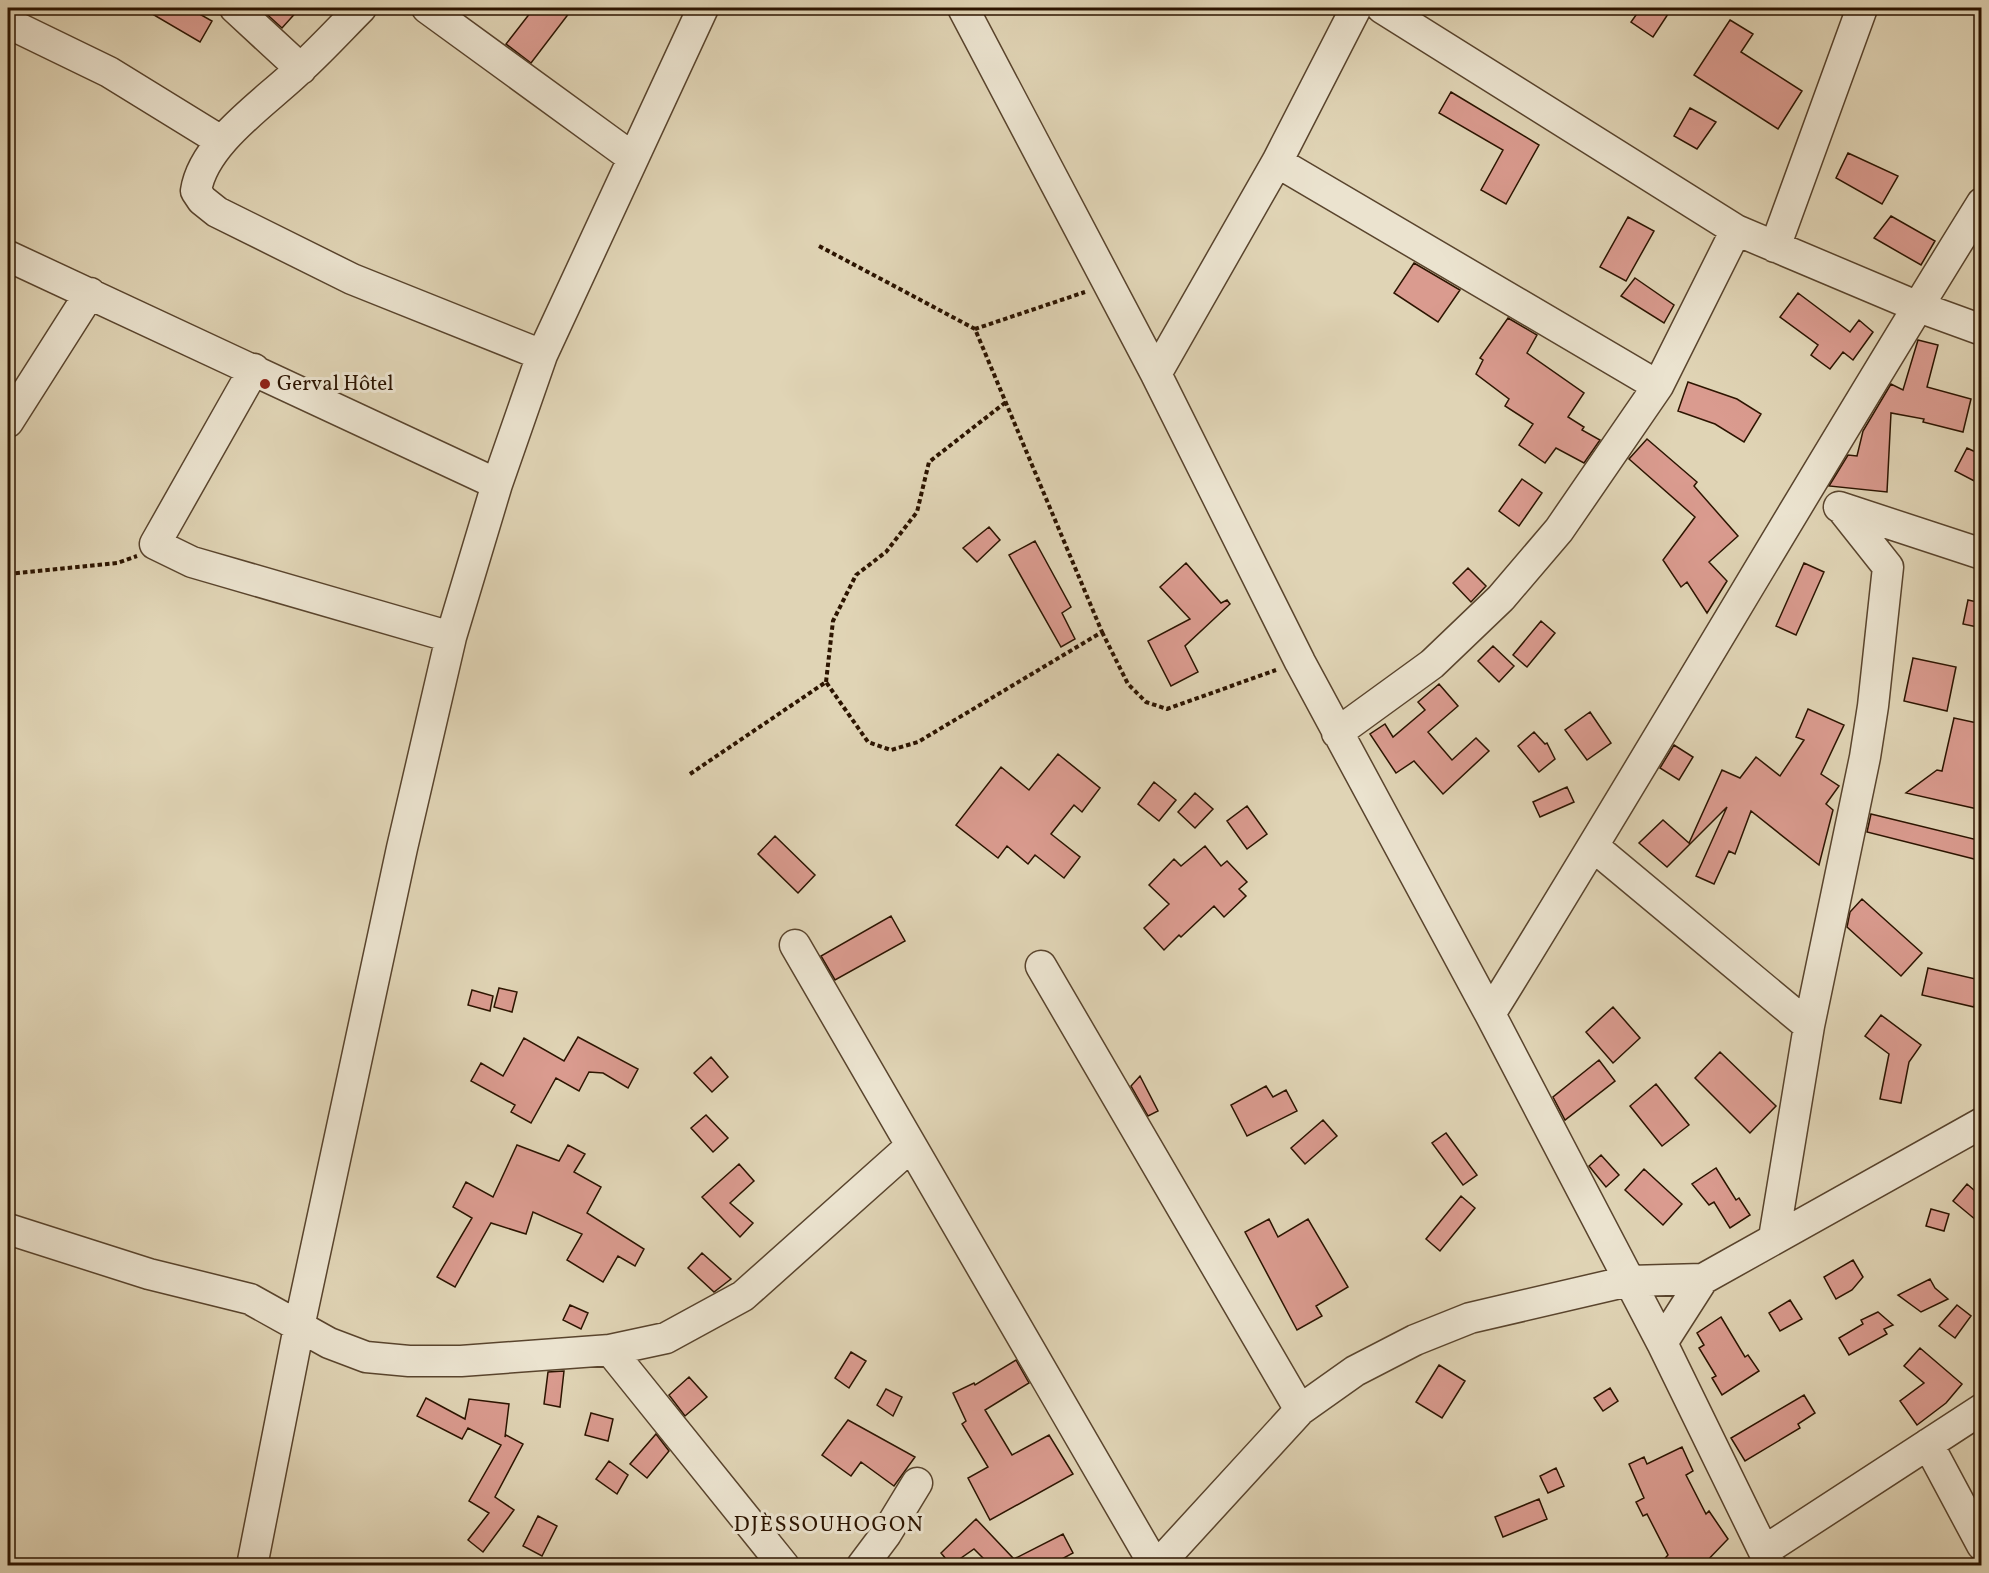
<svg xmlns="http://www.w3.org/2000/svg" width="1989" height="1573" font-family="Vollkorn,serif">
	<rect width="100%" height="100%" fill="#e0d4b5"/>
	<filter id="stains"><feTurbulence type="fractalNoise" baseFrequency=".00333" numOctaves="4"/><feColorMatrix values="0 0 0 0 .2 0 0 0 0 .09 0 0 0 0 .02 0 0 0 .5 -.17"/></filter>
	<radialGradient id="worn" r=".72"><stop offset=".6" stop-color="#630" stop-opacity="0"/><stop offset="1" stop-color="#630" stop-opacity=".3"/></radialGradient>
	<path fill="#da9b8f" stroke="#2c1400" stroke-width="1.5" d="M142 8H189L212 21 200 42Z
		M260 8H300L282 28Z
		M534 8H573L531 63 506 44Z
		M1641 8H1672L1653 37 1631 22Z
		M1730 20 1753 34 1741 52 1802 91 1778 129 1694 75Z
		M1451 92 1539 145 1506 204 1481 190 1503 150 1439 113Z
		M1690 108 1716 122 1697 149 1674 136Z
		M1848 153 1898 176 1882 204 1836 178Z
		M1891 216 1935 241 1921 265 1874 238Z
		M1628 217 1654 231 1626 281 1600 267Z
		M1414 263 1460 290 1438 322 1394 293Z
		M1635 278 1674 305 1664 323 1621 296Z
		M1798 293 1850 332 1859 320 1873 332 1853 360 1843 352 1830 369 1811 355 1818 345 1780 317Z
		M1508 318 1537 335 1527 353 1584 393 1568 417 1584 427 1582 430 1600 440 1584 463 1556 448 1545 463 1519 445 1533 424 1505 406 1509 399 1476 374 1483 360 1480 358Z
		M1918 340 1938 345 1927 387 1971 399 1963 432 1923 422 1924 419 1891 413 1887 492 1829 486 1848 455 1857 456 1863 431 1891 384 1903 390Z
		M1688 382 1737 399 1761 414 1744 442 1715 424 1678 411Z
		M1647 439 1697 482 1694 486 1738 536 1709 562 1727 581 1707 613 1687 582 1681 587 1663 560 1695 517 1629 459Z
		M1967 448 1982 455V485L1955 471Z
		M1522 479 1542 493 1519 526 1499 511Z
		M989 527 1000 540 977 562 963 548Z
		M1035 541 1071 607 1062 613 1075 639 1061 647 1009 555Z
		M1186 563 1221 603 1227 600 1230 604 1185 646 1198 672 1171 686 1148 641 1190 619 1160 587Z
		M1804 563 1824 572 1796 635 1776 626Z
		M1468 568 1486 586 1471 602 1453 583Z
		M1968 600 1982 603V628L1963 624Z
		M1541 621 1555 633 1527 667 1513 655Z
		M1493 646 1514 666 1499 682 1478 661Z
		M1913 658 1956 667 1947 711 1904 701Z
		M1439 684 1458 706 1428 732 1452 760 1476 738 1489 751 1443 794 1414 761 1396 773 1370 734 1385 724 1393 737 1425 710 1418 702Z
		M1808 709 1844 725 1821 774 1839 786 1826 804 1833 810 1819 865 1751 811 1735 854 1729 851 1714 884 1696 876 1727 807 1667 867 1639 843 1663 820 1689 843 1722 770 1740 778 1756 757 1780 776 1804 740 1796 737Z
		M1590 712 1611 743 1587 760 1565 730Z
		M1954 718 1982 724V810L1906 793 1937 770 1942 771Z
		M1534 732 1545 744 1547 743 1555 759 1539 772 1518 746Z
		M1674 745 1693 757 1679 780 1660 768Z
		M1058 754 1100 788 1082 812 1074 805 1051 834 1080 857 1064 878 1035 855 1028 864 1007 846 998 858 956 825 1001 767 1029 790Z
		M1154 782 1176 800 1159 821 1138 804Z
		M1567 787 1574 802 1540 817 1533 802Z
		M1195 793 1213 809 1195 828 1178 812Z
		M1247 806 1267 834 1247 849 1227 821Z
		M1871 814 1982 841V861L1867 832Z
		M775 836 815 875 798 893 758 854Z
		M1205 846 1221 866 1227 861 1247 882 1239 889 1246 896 1224 917 1214 906 1181 937 1179 935 1164 950 1144 928 1169 904 1149 885 1174 859 1181 866Z
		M1862 899 1922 953 1901 976 1847 927 1850 912Z
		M891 916 905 941 835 980 821 956Z
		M1928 968 1980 980 1974 1007 1922 995Z
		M499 988 517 992 512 1012 494 1007Z
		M472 990 493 996 490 1011 468 1005Z
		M1613 1007 1640 1038 1613 1063 1586 1032Z
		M1881 1015 1921 1045 1909 1062 1901 1103 1880 1099 1889 1054 1865 1036Z
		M578 1037 638 1069 628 1088 603 1073 589 1072 579 1091 556 1078 531 1123 511 1112 515 1105 471 1081 481 1063 503 1076 524 1038 564 1061Z
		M1720 1052 1776 1106 1750 1133 1695 1078Z
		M711 1057 728 1077 712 1092 694 1073Z
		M1599 1060 1615 1081 1565 1120 1553 1097Z
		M1140 1076 1158 1111 1148 1116 1131 1086Z
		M1656 1084 1689 1125 1662 1146 1630 1106Z
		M1266 1086 1273 1097 1286 1090 1297 1111 1247 1136 1231 1105Z
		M706 1115 728 1138 713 1152 691 1128Z
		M1323 1120 1337 1136 1305 1164 1291 1148Z
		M1446 1133 1477 1175 1463 1185 1432 1143Z
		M517 1145 559 1161 568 1145 585 1154 574 1172 601 1187 587 1213 644 1249 635 1266 618 1256 603 1282 567 1260 582 1234 533 1212 526 1234 491 1223 455 1287 437 1277 472 1218 453 1207 466 1182 493 1197Z
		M1601 1155 1619 1175 1606 1187 1589 1166Z
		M739 1164 754 1181 730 1203 753 1223 740 1237 702 1197Z
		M1716 1168 1736 1200 1739 1198 1750 1215 1730 1228 1714 1202 1709 1205 1692 1184Z
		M1644 1169 1682 1204 1663 1225 1625 1190Z
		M1967 1184 1982 1197V1225L1953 1201Z
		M1461 1196 1475 1208 1440 1251 1426 1239Z
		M1931 1209 1949 1214 1944 1231 1926 1226Z
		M1269 1219 1278 1237 1308 1219 1348 1287 1316 1306 1322 1316 1297 1330 1245 1232Z
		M702 1253 731 1279 714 1292 688 1268Z
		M1853 1260 1863 1277 1852 1290 1836 1299 1824 1277Z
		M1930 1279 1935 1288 1948 1299 1921 1312 1898 1295Z
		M1790 1300 1802 1319 1780 1331 1769 1313Z
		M570 1305 588 1313 581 1329 563 1320Z
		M1957 1305 1971 1316 1955 1338 1939 1326Z
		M1878 1312 1893 1325 1884 1329 1887 1334 1849 1355 1839 1338 1863 1324 1861 1320Z
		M1721 1317 1745 1357 1748 1355 1759 1371 1722 1395 1712 1378 1716 1376 1699 1348 1704 1345 1697 1333Z
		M1920 1348 1962 1384 1946 1403 1917 1425 1900 1401 1924 1383 1904 1366Z
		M851 1352 866 1361 849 1388 835 1378Z
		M1016 1360 1029 1383 985 1410 1012 1455 1049 1435 1073 1474 990 1520 968 1478 988 1467 962 1424 966 1421 953 1393 974 1383 975 1385Z
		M1439 1365 1465 1381 1442 1418 1416 1402Z
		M564 1371 560 1407 544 1404 548 1372Z
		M689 1377 707 1397 685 1416 669 1395Z
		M1610 1388 1618 1401 1603 1411 1594 1398Z
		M886 1389 902 1397 893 1416 877 1405Z
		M1804 1395 1815 1413 1798 1424 1800 1428 1745 1461 1731 1438Z
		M426 1398 465 1419 469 1399 509 1404 505 1437 506 1435 523 1444 495 1497 514 1510 483 1552 468 1540 489 1513 469 1501 501 1445 468 1428 462 1439 417 1416Z
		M591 1413 613 1419 608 1441 585 1435Z
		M848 1420 915 1457 894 1486 861 1462 851 1476 822 1455Z
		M656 1434 669 1451 647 1478 630 1464Z
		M1682 1447 1693 1471 1686 1475 1706 1514 1709 1511 1728 1539 1702 1566H1658L1668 1555 1647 1514 1643 1516 1636 1502 1644 1498 1629 1464 1644 1457 1647 1464Z
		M609 1461 628 1475 617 1494 596 1479Z
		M1556 1468 1564 1486 1548 1493 1540 1476Z
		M1539 1499 1547 1519 1503 1537 1495 1517Z
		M538 1516 557 1526 542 1556 523 1546Z
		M976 1519 1014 1559 1063 1534 1073 1553 1049 1566H991L974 1549 951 1565 941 1553Z"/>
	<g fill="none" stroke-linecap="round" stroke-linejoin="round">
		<defs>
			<path id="minor" d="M235 8 301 69
				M361 8C341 28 321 50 299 70 266 102 203 143 196 191L202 200 217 212 352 279 542 355
				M427 8 633 158
				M963 8 1156 374
				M1356 8 1277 162 1156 374 1300 662 1490 1014 1662 1343 1771 1566
				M1382 8 1736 230 1916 306 1982 330
				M8 23 109 72 221 141
				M1277 162 1658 386 1736 230
				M1775 247 1862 8
				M8 256 497 484
				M254 369 155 544 192 562 451 637
				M8 422 90 293
				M1839 507 1982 554
				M1337 733 1432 664 1501 598 1559 530 1658 386
				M1594 847 1809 1026
				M795 945 1155 1566
				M1041 966 1300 1410
				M1490 1014C1657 745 1815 471 1982 203
				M8 1229 149 1274 250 1299 329 1343 366 1357 409 1361H461L610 1350 666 1338 743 1296 910 1147
				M1774 1238 1809 1026 1865 757 1873 706 1888 567 1842 509
				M1662 1343 1703 1279
				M610 1350 784 1566
				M1928 1444 1982 1545
				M1764 1551 1982 1409
				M252 1566 299 1327 402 848 451 637 497 484 542 355 703 8
				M862 1566 886 1534 917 1483
				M1157 1566 1300 1410 1355 1371 1415 1340 1470 1318 1629 1281 1703 1279 1982 1123"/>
		</defs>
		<use href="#minor" stroke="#59442d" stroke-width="33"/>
		<path stroke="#2c1400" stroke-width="4" stroke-dasharray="4.5 3" stroke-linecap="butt" d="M819 246 975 329
			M8 574 117 563 137 556
			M1102 632 1128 684 1146 702 1167 709 1276 670
			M826 682 833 621 856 575 886 552 917 512 929 462 1006 402
			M690 774 826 682 868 742 891 750 918 742 1102 632 975 329 1085 292"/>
		<use href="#minor" stroke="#ebe3cf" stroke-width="30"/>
	</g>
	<circle fill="#8f2418" stroke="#ebe3cf" stroke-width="2" cx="265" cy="384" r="6"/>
	<g text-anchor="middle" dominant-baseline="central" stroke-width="6" stroke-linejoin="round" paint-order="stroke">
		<g font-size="21" fill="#2c1400" stroke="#ebe3cf" text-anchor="start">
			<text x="277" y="384">Gerval Hôtel</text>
		</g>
		<g font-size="22" letter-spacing="1.5" fill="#2c1400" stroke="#ebe3cf">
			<text x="829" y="1525">DJÈSSOUHOGON</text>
		</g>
	</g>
	<rect width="1989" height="1573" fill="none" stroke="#e0d4b5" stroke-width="30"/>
	<rect x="9" y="9" width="1971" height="1555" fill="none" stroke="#2c1400" stroke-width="3"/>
	<rect x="15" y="15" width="1959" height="1543" fill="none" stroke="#2c1400" stroke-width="1.5"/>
	<rect width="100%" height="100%" filter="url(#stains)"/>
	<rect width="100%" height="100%" fill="url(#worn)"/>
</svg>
